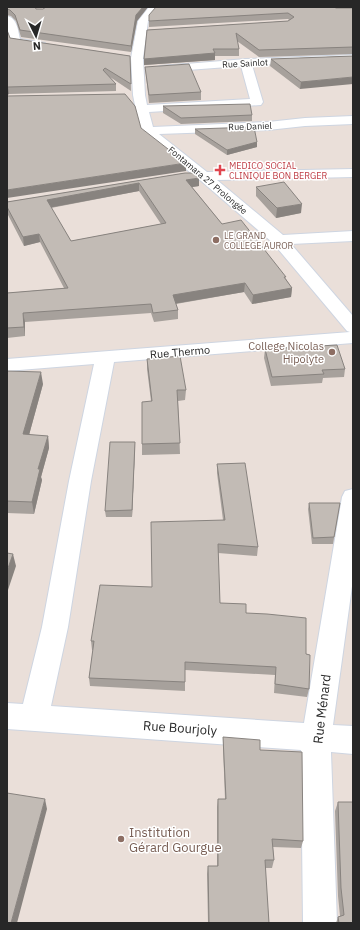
<svg xmlns="http://www.w3.org/2000/svg" width="360" height="930" font-family="'IBM Plex Sans',sans-serif">
	<rect width="100%" height="100%" fill="#eadfd9"/>
	<g fill="none" stroke-linecap="round" stroke-linejoin="round">
		<defs>
			<path id="minor" d="M149 7H159L148 21 143 58 145 95 147 105 250 99 241 66 161 72 157 71 155 69 157 67 161 66 246 59 353 55V61L252 65 263 102 261 105 149 112 153 127 268 122 305 118 353 116V124L305 126 268 130 159 134 207 172 353 169V177L217 180 283 235 353 231V241L291 244 353 316V343L114 362 91 481 68 627 51 706 304 723 342 497 345 491 353 489V579L333 725 353 726V754L331 752 337 923H303L301 750 7 729V703L23 704 42 627 69 481 94 364 7 371V359L350 332 347 331 273 243 200 180 193 179 191 176 192 174 140 131 133 95 131 58 138 21Z
				M7 16C17 18 18 30 20 39L45 43 46 45 45 47 41 48 11 43 7 29Z"/>
		</defs>
		<use href="#minor" stroke="#ced5e1" stroke-width="2"/>
		<use href="#minor" fill="#fff" fill-rule="evenodd"/>
	</g>
	<path fill="#a7a19c" fill-rule="evenodd" d="M7 7 43 9 45 8V7H148L137 21 131 52 21 37 16 21 11 16 7 15Z
		M336 8H353V54L259 57 237 41 239 49V56H215V60L144 65V59L147 30 288 21 289 20 288 19 149 27V21Z
		M7 30 10 38 130 56 131 91 110 77 116 84V91L9 94 7 95Z
		M353 56 300 89 270 66 271 59Z
		M145 67 201 92V100L149 103 146 75Z
		M163 106 252 115V121L181 124 163 113Z
		M195 129 257 142V147L227 155 195 134Z
		M185 173 199 186 192 187 222 224 286 279 292 288 291 297 252 304 244 292 176 304 178 310V319L154 322 151 313 25 322V336L7 338V293L64 288 40 242 24 246 7 213V202ZM139 191 161 224 71 241 51 208Z
		M256 187 301 213 276 218 256 196Z
		M265 349 345 369 344 377 323 378 322 383 271 386 264 358Z
		M147 359 186 390 185 400 178 401 180 454 142 455V444L151 401 147 369Z
		M7 371 43 384 29 435 48 436 49 448 41 477 42 480 34 514 7 513Z
		M135 442V448L132 517H106L105 511Z
		M217 464 258 547 257 556 218 553 220 603 246 613 306 654 309 689 307 697 274 693 275 675 185 670V691L90 686 89 678 93 650H92L91 641 152 587 223 520 217 473Z
		M309 503H340L333 544H312L308 509Z
		M223 737 260 750 303 841 301 848 273 847 274 860 272 868H265L269 923H208L207 874 208 866H217V807L218 799H225L223 746Z
		M338 802 353 923H336L338 917 340 916 338 896 335 811Z"/>
	<path fill="#88837f" d="M143 7H148L137 21 131 52V46L136 15Z
		M215 53V60L144 65V59Z
		M353 77V84L300 89 301 82Z
		M7 87H8L9 94 7 95Z
		M257 142V147L227 155V150Z
		M186 163V171L7 198V190Z
		M199 178V186L186 188V180Z
		M139 183V191L48 208 47 200Z
		M302 204 301 213 276 218 277 208Z
		M39 234 40 242 24 246 23 237Z
		M245 283 244 292 173 304V295Z
		M292 288 291 297 252 304 253 295Z
		M23 313 25 322V336L24 327Z
		M41 372 43 384 26 446 23 434Z
		M48 436 49 448 41 477 42 480 34 514 32 502 38 469Z
		M135 442V448L132 517V510Z
		M13 554 16 566 7 593V571Z
		M45 799 47 809 17 923H11Z"/>
	<path fill="#c2bbb5" stroke="#88837f" fill-rule="evenodd" d="M7 7H35L36 9H43L46 7H143L136 15 131 46 20 30 15 15 10 10 7 9Z
		M156 7H334L336 8H353V47L259 50 236 33 239 49H213L215 53 144 59 147 30 288 21 294 17 288 13 149 21V15Z
		M7 30 10 38 130 56 131 84 105 68 103 70 116 84 8 87H7Z
		M353 56V77L301 82 271 59Z
		M189 64 201 92 149 95 145 67Z
		M125 94 135 106 141 128 186 163 7 190V96Z
		M250 104 252 115 181 118 163 106Z
		M254 127 257 142 227 150 195 129Z
		M185 173H195L199 178 186 180 222 224 241 220 286 277H284L292 288 253 295 245 283 173 295 178 310 153 313 151 304 23 313 24 327 7 328V293L68 288 39 234 23 237 7 207V202ZM139 183 166 223 71 241 47 200Z
		M284 182 302 204 277 208 256 187Z
		M337 345 345 369 322 370 324 374 272 377 265 349Z
		M180 356 186 390H177L180 443 142 444V402L152 401 147 359Z
		M7 371 41 372 23 434 48 436 38 469H40L32 502 7 501Z
		M110 442H135L132 510 105 511Z
		M245 463 258 547 218 544 220 603 246 604V613L267 614 306 618V654L310 655 309 689 275 684 276 667 185 662V682L89 678 94 641H91L100 585 152 587 151 522 225 520 217 464Z
		M309 503H340L334 537 313 538Z
		M7 553 13 554 7 571Z
		M223 737 260 740V750L302 752 303 841 272 839 274 860H265L269 923H209L208 866H218V799H226Z
		M7 793 45 799 11 923H7Z
		M338 802H353V923H339L338 917 344 915 341 888Z"/>
	<path fill="#e0444e" stroke="#fff" stroke-width="1.5" d="M218 164h4v4h4v4h-4v4h-4v-4h-4v-4h4z"/>
	<g fill="#8d6e63" stroke="#fff" stroke-width="1.5">
		<circle cx="216" cy="240" r="4"/>
		<circle cx="332" cy="352" r="4"/>
		<circle cx="121" cy="839" r="4"/>
	</g>
	<g text-anchor="middle" dominant-baseline="central" stroke-width="3" stroke-linejoin="round" paint-order="stroke">
		<g font-size="9" fill="#272727" stroke="#fff">
			<text transform="translate(245 63) rotate(-3)">Rue Sainlot</text>
			<text transform="translate(250 126) rotate(-2)">Rue Daniel</text>
			<text transform="translate(208 180) rotate(40)">Fontamara 27 Prolongée</text>
		</g>
		<g font-size="9" fill="#be3a42" stroke="#fff" text-anchor="start">
			<text x="229" y="165">MEDICO SOCIAL<tspan x="229" dy="10">CLINIQUE BON BERGER</tspan></text>
		</g>
		<g font-size="9" fill="#785e54" stroke="#fff" text-anchor="start">
			<text x="224" y="235">LE GRAND<tspan x="224" dy="10">COLLEGE AUROR</tspan></text>
		</g>
		<g font-size="11" fill="#785e54" stroke="#fff" text-anchor="end">
			<text x="324" y="346">College Nicolas<tspan x="324" dy="13">Hipolyte</tspan></text>
		</g>
		<g font-size="11" fill="#272727" stroke="#fff">
			<text transform="translate(180 352) rotate(-5)">Rue Thermo</text>
		</g>
		<g font-size="13" fill="#272727" stroke="#fff">
			<text transform="translate(322 709) rotate(-83)">Rue Ménard</text>
			<text transform="translate(180 728) rotate(4)">Rue Bourjoly</text>
		</g>
		<g font-size="13" fill="#785e54" stroke="#fff" text-anchor="start">
			<text x="129" y="832">Institution<tspan x="129" dy="15">Gérard Gourgue</tspan></text>
		</g>
	</g>
	<rect width="360" height="930" fill="none" stroke="#272727" stroke-width="16"/>
	<g transform="translate(36 36) rotate(175)" stroke="#ffffff" stroke-width="3" paint-order="stroke">
	<path d="M0-3L7 15L0 10L-7 15Z" fill="#272727"/>
	<text y="-6" font-size="11" font-weight="bold" text-anchor="middle" fill="#272727">N</text>
	</g>
</svg>
